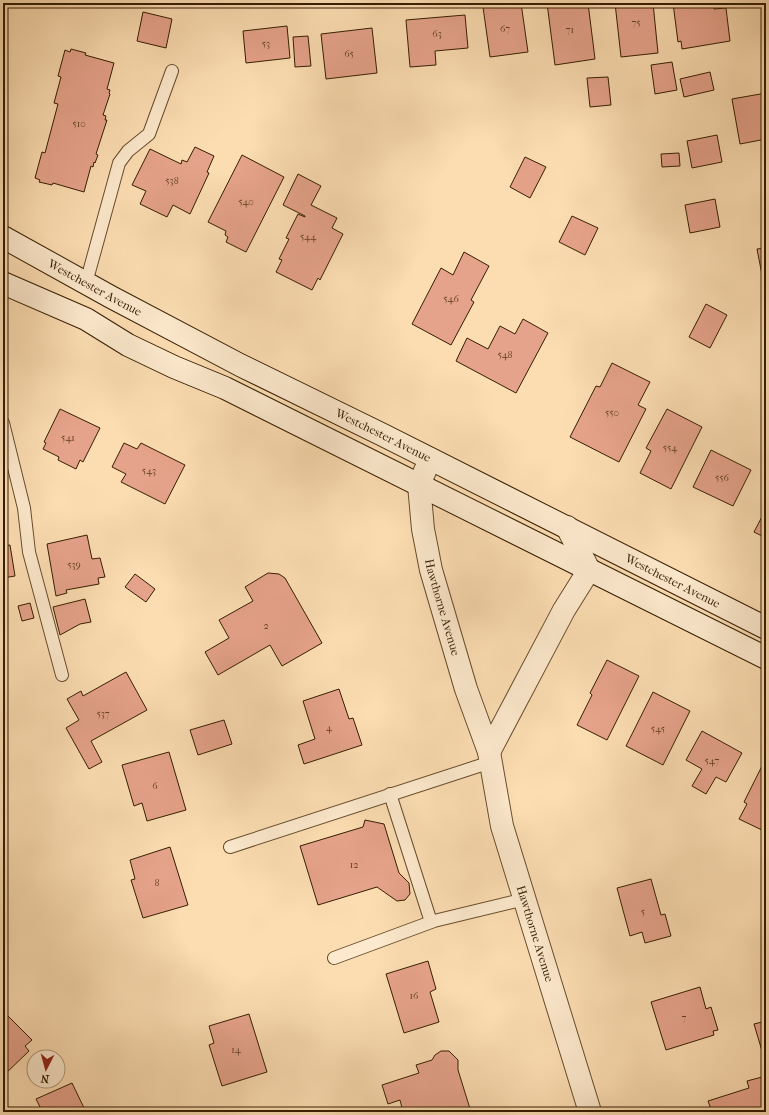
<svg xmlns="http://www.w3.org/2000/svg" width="769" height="1115" font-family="'IM FELL French Canon',serif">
	<rect width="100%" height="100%" fill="#fcddb2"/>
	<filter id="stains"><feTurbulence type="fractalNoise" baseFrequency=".005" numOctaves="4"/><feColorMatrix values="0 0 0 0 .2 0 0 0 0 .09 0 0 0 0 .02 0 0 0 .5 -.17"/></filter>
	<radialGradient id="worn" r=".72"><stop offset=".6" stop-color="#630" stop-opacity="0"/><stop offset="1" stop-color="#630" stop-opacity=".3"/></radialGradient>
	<path fill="#e6a38b" stroke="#351d00" d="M509 3H521L528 52 490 57 483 7Z
		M547 3H588L595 59 555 65Z
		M615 3H653L658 53 621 57Z
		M673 3H713L714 9 726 8 730 41 682 49 681 41 678 42Z
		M143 12 172 19 166 48 137 41Z
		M465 15 468 48 435 51 436 65 410 67 406 20Z
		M287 26 290 58 246 63 243 31Z
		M372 28 377 73 326 79 321 34Z
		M308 36 311 66 295 67 293 37Z
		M71 49 86 53 85 55 114 63 107 89 110 90 109 93 110 94 103 115 106 116 105 120H107L96 154 98 155 95 163 94 162 93 167 91 166 84 192 53 183 52 185 39 182 40 180 35 178 42 152 45 153 58 104 54 103 61 77 58 76 65 50 70 52Z
		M672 62 677 90 655 94 651 65Z
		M710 72 714 90 684 97 680 79Z
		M608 77 611 105 590 107 587 78Z
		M766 93V139L740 144 732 99Z
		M717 135 722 162 692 168 687 141Z
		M195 147 214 156 207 172 209 173 190 214 173 205 167 217 140 204 146 191 132 185 150 149 181 164 182 160 187 162Z
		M679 153 680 166 662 167 661 154Z
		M242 155 284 177 246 252 226 242 228 237 225 235 226 231 208 222Z
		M525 157 546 167 530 198 510 187Z
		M298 174 321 186 311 205 337 218 332 228 343 234 320 280 318 278 312 290 276 272 282 260 279 259 289 239 286 238 298 214 305 217V216L283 205Z
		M766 176V195L762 177Z
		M715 199 720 227 690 233 685 205Z
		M572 216 598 228 585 255 559 242Z
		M766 248V279L763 280 757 249Z
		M464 252 489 266 471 300 474 302 451 345 412 324 441 268 453 275Z
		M706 304 727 315 710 348 689 337Z
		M523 319 548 333 516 393 456 361 467 338 488 349 500 326 515 334Z
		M612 363 650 382 638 405 646 409 619 462 570 437 596 386 600 387Z
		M60 409 100 428 83 462 80 460 76 469 58 460 59 457 43 449 46 443 44 442Z
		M667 409 702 427 671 489 640 473 651 451 646 448Z
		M124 443 137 449 141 443 185 465 165 504 121 482 126 474 112 467Z
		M711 450 751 470 733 506 693 487Z
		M766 509V538L754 532Z
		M87 535 92 559 100 558 105 577 98 578 99 584 66 590 67 593 56 596 47 544Z
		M10 545 15 576 3 578V546Z
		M268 573 279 574 285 578 322 643 282 666 270 645 218 675 205 652 229 638 219 620 253 601 245 587Z
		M135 574 155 589 146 602 125 587Z
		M85 599 91 622 80 624 60 635 53 607Z
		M30 603 34 618 22 621 18 606Z
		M607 660 639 676 607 740 577 725 592 695 590 693Z
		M126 672 147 710 91 741 102 762 89 769 66 728 79 720 67 699 81 691 83 696Z
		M339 689 349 719 353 718 362 745 304 764 298 745 315 739 303 701Z
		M653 692 690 711 663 765 626 746Z
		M224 720 232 744 198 755 190 730Z
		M702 731 742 753 726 782 716 777 706 794 692 786 702 769 686 760Z
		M169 752 186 810 147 821 142 803 134 806 122 765Z
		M763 764 766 766V832L739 819 747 804 744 802Z
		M365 820 384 824 399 873 409 883 410 894 405 900 397 901 377 887 318 905 300 846 363 827Z
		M170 847 188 905 143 918 131 880 135 879 130 860Z
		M651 879 661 915 665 914 671 936 645 943 642 932 630 936 617 888Z
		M428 961 436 989 430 992 439 1022 404 1033 386 974Z
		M700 987 706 1009 711 1007 718 1030 713 1031 714 1035 666 1050 651 1002Z
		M4 1012 32 1040 25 1046 29 1051 3 1076Z
		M249 1014 267 1072 222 1086 209 1045 214 1043 209 1026Z
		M766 1021V1050L762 1051 754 1024Z
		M441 1051H449L458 1060V1070L471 1112H403L400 1100 388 1104 382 1085 419 1073 416 1065 432 1060 435 1055Z
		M766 1076V1112H712L708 1101 749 1088 747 1081Z
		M72 1083 86 1112H35L41 1109 36 1099Z"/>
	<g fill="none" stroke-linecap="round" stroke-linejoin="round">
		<defs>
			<path id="service" d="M86 283 119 163 128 151 149 134 172 71
				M3 423 24 508 29 552 62 675
				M390 794 431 922
				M230 847 491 762
				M334 958 434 921 525 899"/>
			<g id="minor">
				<path id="s1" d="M430 459 419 485 423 529 431 570 466 689 489 752 502 826 590 1112"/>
				<path d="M489 752 564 610 589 570 567 527"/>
			</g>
			<g id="secondary">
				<path id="s2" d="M3 237 111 297 240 365 383 435 766 628"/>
				<path d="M3 283 86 319 128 345 174 367 225 388 766 658"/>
			</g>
		</defs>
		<use href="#service" stroke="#674d2c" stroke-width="14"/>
		<use href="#minor" stroke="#674d2c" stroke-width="24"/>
		<use href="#secondary" stroke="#351d00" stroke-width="24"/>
		<use href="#service" stroke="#fde9cd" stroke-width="12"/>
		<use href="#minor" stroke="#fde9cd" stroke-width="22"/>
		<use href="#secondary" stroke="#fde9cd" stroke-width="22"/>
	</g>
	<g text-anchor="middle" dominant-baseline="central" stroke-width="3.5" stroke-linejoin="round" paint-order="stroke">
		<g font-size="10" fill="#613e23">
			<text x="636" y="23">75</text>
			<text x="505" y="29">67</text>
			<text x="570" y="30">71</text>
			<text x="437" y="34">63</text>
			<text x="266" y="44">53</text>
			<text x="349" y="54">65</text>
			<text x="79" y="124">510</text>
			<text x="172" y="181">538</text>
			<text x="246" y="202">540</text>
			<text x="308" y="237">544</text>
			<text x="451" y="299">546</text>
			<text x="505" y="355">548</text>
			<text x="612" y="413">550</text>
			<text x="68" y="438">541</text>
			<text x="670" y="448">554</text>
			<text x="149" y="471">543</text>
			<text x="722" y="478">556</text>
			<text x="74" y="565">539</text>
			<text x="266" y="626">2</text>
			<text x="103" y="714">537</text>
			<text x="329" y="728">4</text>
			<text x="658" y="729">545</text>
			<text x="712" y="761">547</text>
			<text x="155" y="786">6</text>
			<text x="354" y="865">12</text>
			<text x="157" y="883">8</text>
			<text x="643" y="912">5</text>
			<text x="414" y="996">16</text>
			<text x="684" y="1018">7</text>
			<text x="236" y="1050">14</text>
		</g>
		<g font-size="12" fill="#351d00" stroke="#fde9cd">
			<text stroke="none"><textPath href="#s2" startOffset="105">Westchester Avenue</textPath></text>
			<text stroke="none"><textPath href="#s2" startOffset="429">Westchester Avenue</textPath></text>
			<text stroke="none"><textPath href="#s2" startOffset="753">Westchester Avenue</textPath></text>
			<text stroke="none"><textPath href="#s1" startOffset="153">Hawthorne Avenue</textPath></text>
			<text stroke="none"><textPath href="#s1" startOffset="493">Hawthorne Avenue</textPath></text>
		</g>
	</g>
	<rect width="769" height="1115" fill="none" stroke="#fcddb2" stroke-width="16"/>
	<rect x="4" y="4" width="761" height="1107" fill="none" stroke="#351d00" stroke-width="2"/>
	<rect x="8" y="8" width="753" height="1099" fill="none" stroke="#351d00"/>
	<g transform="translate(46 1069) rotate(186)"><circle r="19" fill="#fde9cd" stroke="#ad977b"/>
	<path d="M0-3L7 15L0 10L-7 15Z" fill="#8f2418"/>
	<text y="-6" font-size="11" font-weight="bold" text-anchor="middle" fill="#351d00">N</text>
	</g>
	<rect width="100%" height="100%" filter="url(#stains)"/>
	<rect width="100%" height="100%" fill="url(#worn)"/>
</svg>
